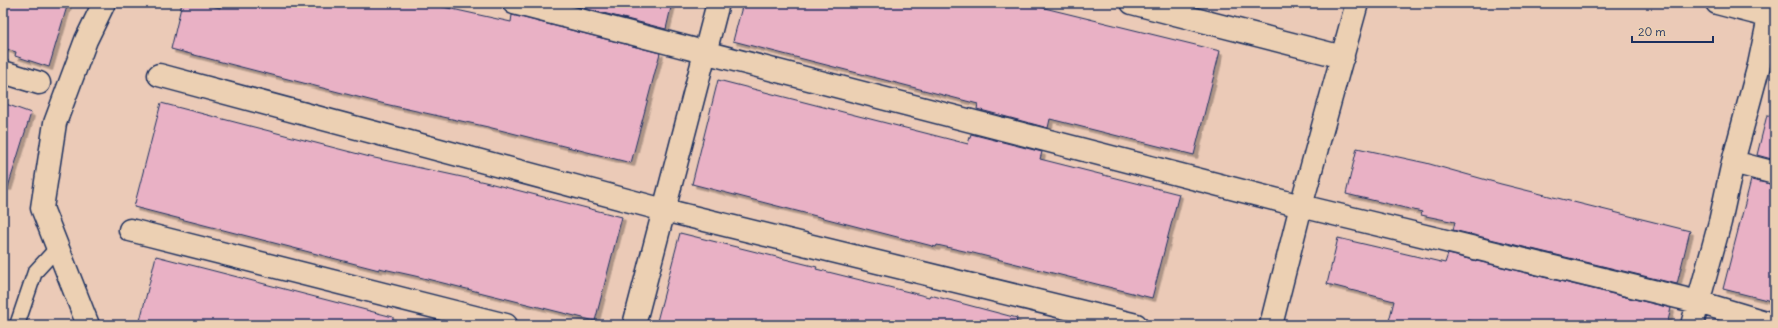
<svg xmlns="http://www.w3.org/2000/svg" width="1778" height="328" font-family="Delius,sans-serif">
	<defs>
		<filter id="shadow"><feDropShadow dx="3.5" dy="3.5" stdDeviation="0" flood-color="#0004"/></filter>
	</defs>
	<rect width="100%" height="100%" fill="#ebcab7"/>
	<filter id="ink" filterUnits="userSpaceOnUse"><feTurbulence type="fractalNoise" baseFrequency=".025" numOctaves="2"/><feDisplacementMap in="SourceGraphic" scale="8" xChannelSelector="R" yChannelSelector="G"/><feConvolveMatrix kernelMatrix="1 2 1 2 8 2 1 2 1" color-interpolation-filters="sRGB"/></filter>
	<g filter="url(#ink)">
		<path fill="#e9b1c5" stroke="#1b2f5e" filter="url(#shadow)" d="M3 3H68L49 67 15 56 16 52 3 48Z
			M182 3H200L220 8 221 3H425L511 22 512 15 660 53 631 163 488 127 385 104 171 49Z
			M564 3H672L666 29Z
			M743 3H1024L1220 51 1194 155 1050 119 1048 128 977 109 978 104 733 41Z
			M718 80 968 144 971 134 1042 152 1040 159 1179 194 1152 298 973 253 937 245 936 247 692 184Z
			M3 103 31 113 8 187 3 186Z
			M161 103 370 157 485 182 622 217 595 321 415 276 379 268V270L134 207Z
			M1767 115 1775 116V160L1757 155Z
			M1357 148 1426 163 1501 184 1690 231 1677 284 1453 230 1455 222 1421 215 1422 212 1346 194Z
			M1751 180 1775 185V302L1723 289Z
			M680 233 817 267 816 269 929 297 930 295 1017 318 1016 325H656Z
			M1338 238 1445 263 1448 254 1671 308 1667 325H1487L1467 320 1465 325H1388L1394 301 1327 284Z
			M156 256 393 317V325H139Z"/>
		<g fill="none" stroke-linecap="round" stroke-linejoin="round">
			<defs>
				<path id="service" d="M17 325 35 272 58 247"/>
				<path id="minor" d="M514 3 1301 206 1698 302 1775 325
					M1132 3 1343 57
					M1717 3 1775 18
					M3 72 39 83
					M159 75 664 210 1136 325
					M1733 162 1775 173
					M130 230 506 325
					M88 325 42 208 55 123 86 40 104 3
					M634 325 718 3
					M1271 325 1301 206 1357 3
					M1692 325 1720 222 1733 162 1759 65 1772 3"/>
			</defs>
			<use href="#service" stroke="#1b2f5e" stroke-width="17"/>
			<use href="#minor" stroke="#1b2f5e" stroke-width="25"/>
			<use href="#service" stroke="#ecd0b3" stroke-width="14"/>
			<use href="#minor" stroke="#ecd0b3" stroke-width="22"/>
		</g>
	</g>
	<rect width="1778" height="328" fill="none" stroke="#ecd0b3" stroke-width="16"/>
	<rect x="8" y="8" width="1762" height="312" fill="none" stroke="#1b2f5e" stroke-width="1.5" filter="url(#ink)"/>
	<path d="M1632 36v6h81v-6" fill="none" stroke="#1b2f5e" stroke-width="2"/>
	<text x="1638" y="36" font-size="12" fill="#1b2f5e" stroke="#ecd0b3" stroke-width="3" paint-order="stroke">20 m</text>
</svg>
